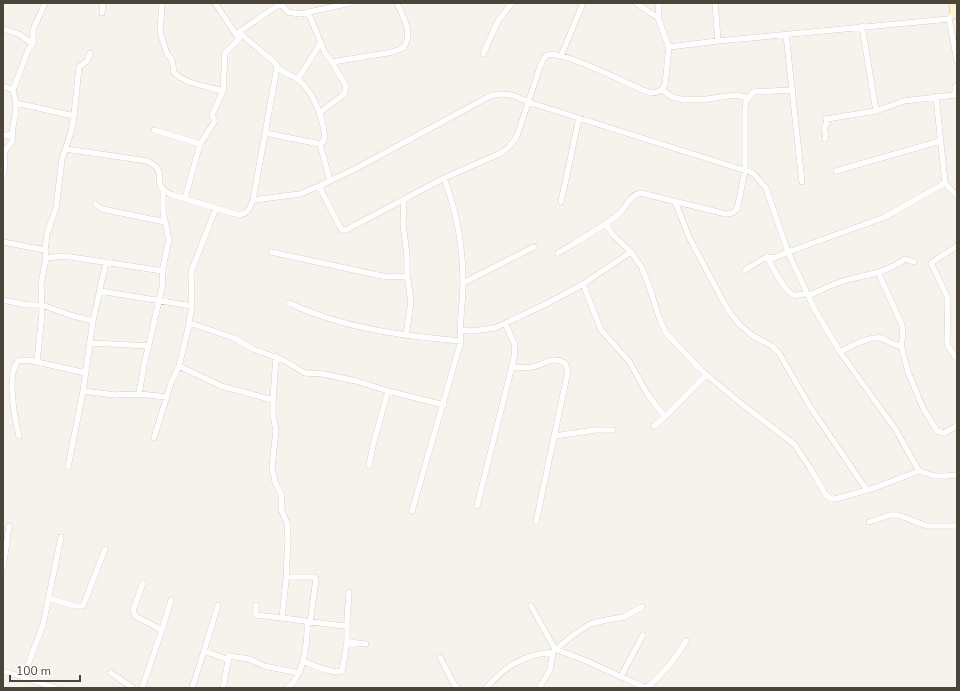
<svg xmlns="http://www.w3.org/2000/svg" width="960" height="691" font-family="'Nunito Sans',sans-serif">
	<rect width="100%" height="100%" fill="#f6f3ec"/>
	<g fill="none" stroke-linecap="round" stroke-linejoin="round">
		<defs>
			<path id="street" d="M162 3 160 32 167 54C172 58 174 65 173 71 181 83 209 87 223 91
				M215 3 239 39
				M280 3 288 12 300 14 350 3
				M715 3 718 41
				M308 12 325 53 332 62 346 86 345 92 342 96 319 113
				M102 13 103 3
				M658 18 659 3
				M949 19 957 61
				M862 26 876 111
				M3 29 19 34 33 44
				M239 32C250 42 261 51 272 60 275 63 277 67 280 69 286 75 295 76 301 82 314 94 326 123 324 141L320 144
				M786 34 802 182
				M669 47 718 41 949 19 954 13
				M483 54 498 21 512 3
				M561 56 583 3
				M332 62 393 52 403 48C414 34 403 17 397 3
				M298 79 320 44
				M3 86 13 90
				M662 90 672 97 684 100 707 99 736 95 748 98
				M936 96 945 183 957 196
				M16 103 74 116 71 132 62 159 56 208 47 234 45 250 46 258 41 285 42 314 37 362
				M74 116 79 67 87 61 90 53
				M154 130 200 144
				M265 133 320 144
				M3 136 12 134
				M825 139 826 134 824 128 827 123 826 119 876 111 904 101 955 95V87L957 86
				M320 144 330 181
				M66 149 147 161C150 163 154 164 156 167 166 178 150 184 172 195L239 215C248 214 250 208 253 200L277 67
				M836 171 940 141
				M3 176 5 165 4 154 6 149 12 142 13 126 15 116 16 103 13 90 29 48 33 44V30L45 3
				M319 186 340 227 342 230H346L444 178 499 154C508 149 512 144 517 136L540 67C542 63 543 56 548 55 563 50 633 87 651 93 658 93 661 91 665 85L669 47 658 18 636 3
				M185 198 200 144 215 121 212 115 223 91 225 53 239 39V32L281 3
				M253 200 300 194 319 186 355 169 490 96C504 91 516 96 528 102L753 173 766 188 788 252 814 308 840 352 896 430 919 471
				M404 200 403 224 407 255V275L411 301 406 336
				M561 202 579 118
				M675 202 690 239 723 301 731 314 740 325 753 336 772 346 779 353 809 405 866 489
				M95 204 102 209 165 222
				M606 224 613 235 631 252 642 268 650 289 660 320 666 333 701 370 738 401 794 444 810 468 826 495 831 499H835L874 488 919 471 935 476H946L957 475
				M3 242 45 250
				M271 252 382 276 407 277
				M558 253C578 241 600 229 619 214 628 206 627 196 641 193L726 214C733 214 736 212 738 205L745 170V109L746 101 753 92 793 90
				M767 257C772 265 785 294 794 295 798 296 803 294 806 293
				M46 258 64 256 163 271
				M745 270 763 259 767 257 774 258 788 252 885 217 945 183
				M878 272 902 325 903 335 901 346 908 372 923 408 937 431 944 433 957 426
				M463 283 534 247
				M583 284 601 330 629 361 648 395 665 417
				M100 291 192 306
				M808 296C819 291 831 285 843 281 864 275 886 273 905 259L914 262
				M3 300 27 305H42L70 315 93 321
				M289 303C342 328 403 336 461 341
				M190 323 234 338 253 349 283 360 305 373 323 374 356 381 388 391 444 405
				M460 330 472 331 495 328 548 303 583 284 631 252
				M91 343 149 346
				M840 352C849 347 870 336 880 338 887 340 893 345 901 346
				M276 356 273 400V416L276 430 272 467 275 482 282 496 281 509 287 523 288 539 286 580 282 618
				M955 357 947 344 948 298 931 263 957 246
				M179 366 221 386 273 400
				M512 367C518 367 525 368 532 367 545 365 550 355 565 363L568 371 536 522
				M83 391 115 395 139 394 167 397
				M139 394 144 365 162 288 163 267 169 240 163 211V190
				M654 426 665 417 706 375
				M19 436C15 420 6 374 18 361L27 360 37 362 86 373
				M555 436 595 430H613
				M154 438 171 383 179 366 188 329 192 306 191 272 216 208
				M369 466 373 445 388 391
				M68 467 83 391 93 321 106 262
				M477 506 514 358 515 345 505 323
				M412 511 461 341C459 322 463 303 463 283 463 247 457 212 444 178
				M869 522 890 515H898L927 526H957
				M3 568 9 526
				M286 577H314L316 579 310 623
				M143 583 133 610 135 616 162 630
				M48 598 74 606H83L105 549
				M256 605V615C287 618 316 623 346 626
				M531 606 555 649 584 660 646 688C663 675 675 659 686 641
				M347 642 366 644
				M204 651 226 659 229 656 223 688
				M229 656 249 659 264 666 299 673
				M440 657 455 686 457 688
				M302 661C311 664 334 675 342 671L347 642V620L349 592
				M3 671 56 688
				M111 673 133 688
				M621 676 643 635
				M23 678 43 625 61 537
				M142 688 162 630 171 600
				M192 688 204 651 218 605
				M287 688C304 677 308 641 307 623
				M486 688C506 666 522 655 553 652
				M539 688 550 670 553 652 573 635 590 624 606 620 624 617 642 607"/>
			<path id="secondary" d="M953 3 954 13 957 15"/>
		</defs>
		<use href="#street" stroke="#c2bbae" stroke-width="6"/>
		<use href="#secondary" stroke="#d6c79b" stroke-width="9"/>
		<use href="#street" stroke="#fff" stroke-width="5.5"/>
		<use href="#secondary" stroke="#fff3cd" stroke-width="8"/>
	</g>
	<rect width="960" height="691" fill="none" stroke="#4b4439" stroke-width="8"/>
	<path d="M10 675v6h70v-6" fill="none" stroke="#4b4439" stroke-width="2"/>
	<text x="16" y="675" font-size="12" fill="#4b4439" stroke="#ffffff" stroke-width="3" paint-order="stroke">100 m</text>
</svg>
